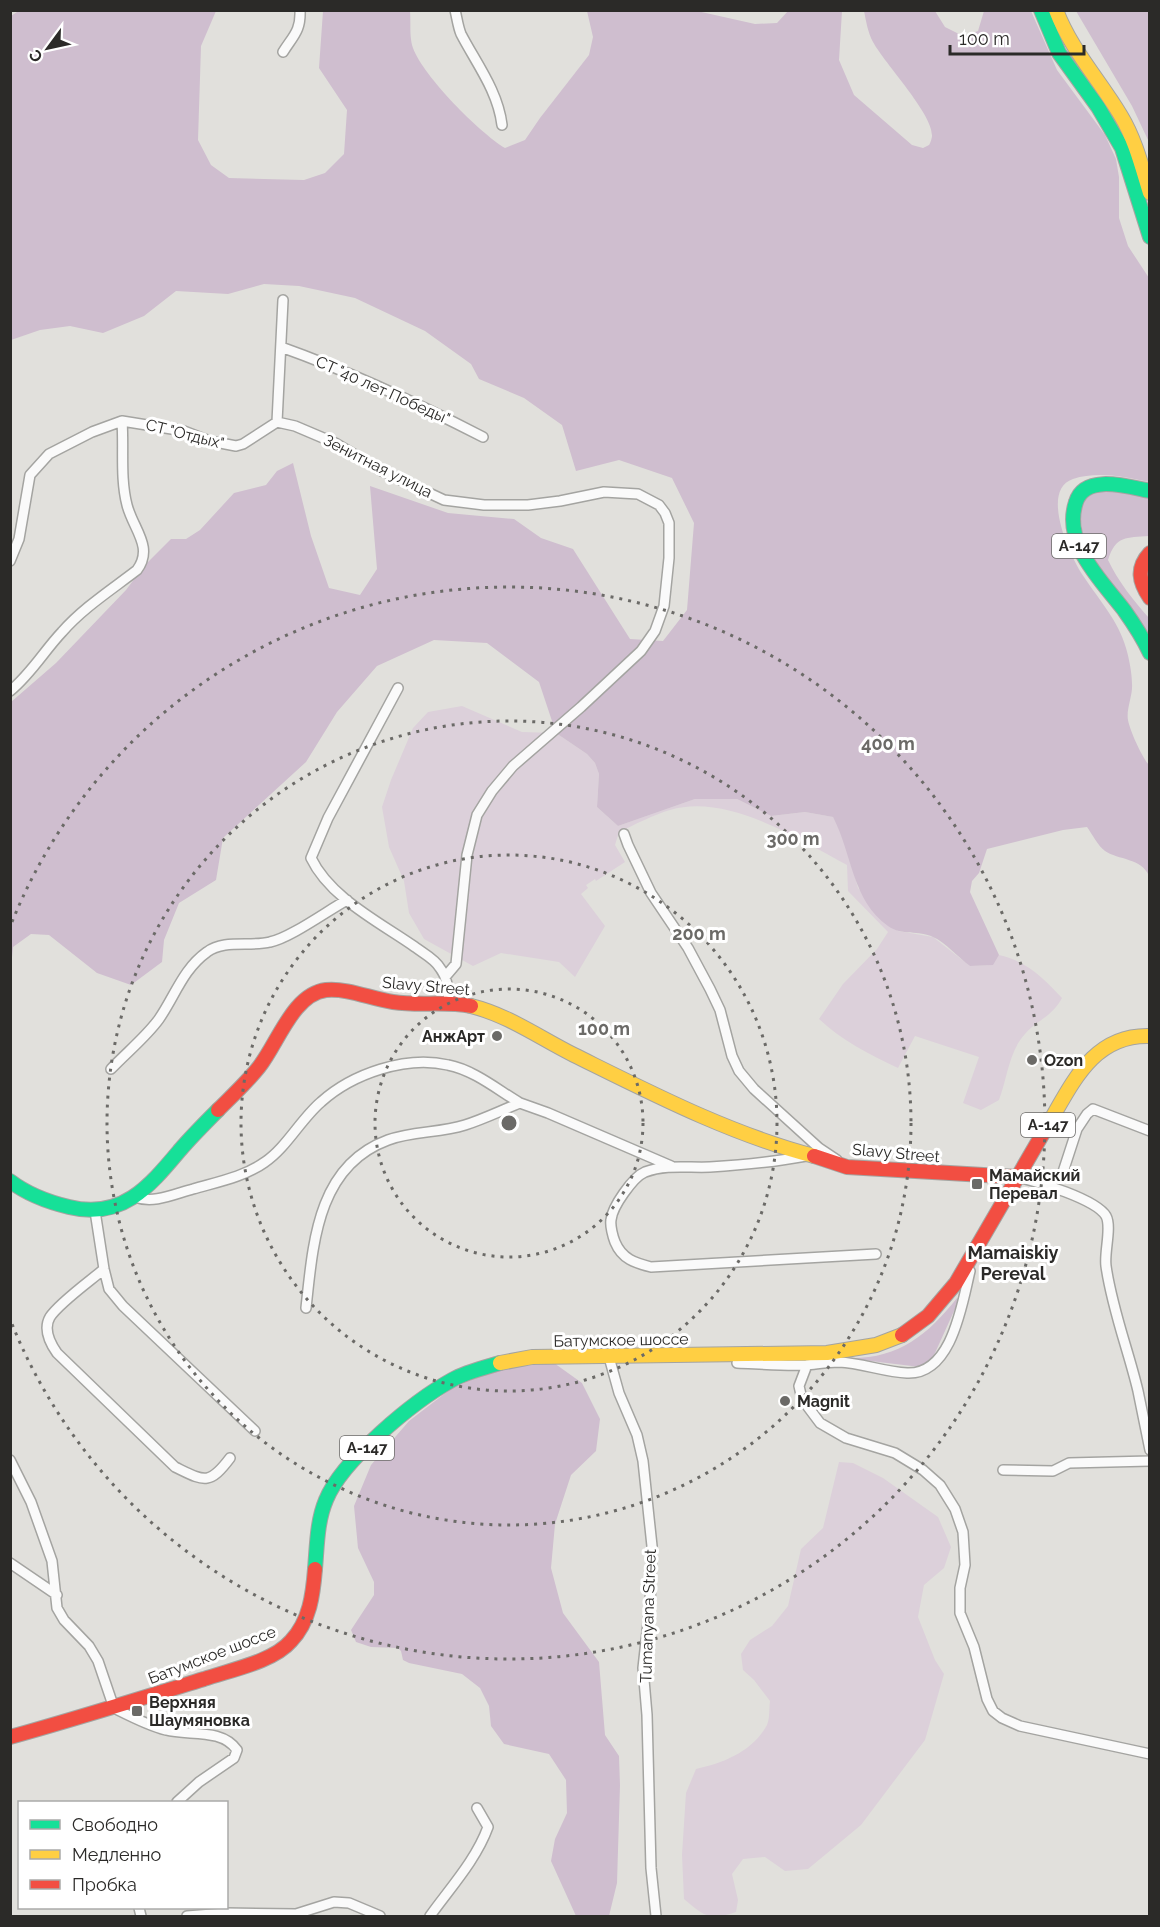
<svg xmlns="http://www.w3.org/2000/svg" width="1160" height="1927" font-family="Raleway,sans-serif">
	<rect width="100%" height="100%" fill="#e1e0dc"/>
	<path fill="#dcd0da" d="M462 706 522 732 556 733 587 754 595 763 599 774 597 807 618 826 695 799H737L771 816 805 812 833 817 843 835 858 888 898 931 933 937 970 966 992 965 999 955C1026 961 1044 978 1062 998 1052 1017 1038 1019 1025 1034 1009 1051 1007 1079 999 1100L981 1110 963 1103 979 1057 915 1036 898 1068C870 1055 841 1040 819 1019L843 984 877 949 888 932 848 891 847 865C799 839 727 793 670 810 653 815 636 824 619 832L615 845 625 862 596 881 595 879 586 885 588 888 581 894 605 926 575 977 559 962 501 953 473 966 424 939 409 913 404 881 389 847 382 807 391 780 413 728 428 712Z
		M839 1462 853 1463 883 1478 938 1517 951 1547 944 1568 924 1585 918 1617 935 1660 944 1674 925 1740 861 1825 808 1869 785 1871 765 1857 743 1859 732 1874 738 1900 736 1912C709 1921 704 1916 684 1899L682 1855 686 1793 696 1769C724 1763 753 1751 767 1725 770 1718 769 1708 770 1701L754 1680 743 1670 741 1654 750 1640 772 1626 788 1606 801 1549 823 1528Z"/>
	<path fill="#cfbecf" d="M20 10 216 11 201 46 198 140 211 165 229 178 304 180 325 173 344 154 347 110 319 68 323 11H410C411 22 409 37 413 48 423 76 480 133 505 148L525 140 540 118 589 55 593 37 587 11H697L755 24 777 23 788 11H842L839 60 854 95 912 145 923 148 929 145C930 144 932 138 932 136 933 114 885 64 873 42 868 33 866 21 864 11H935L945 27 963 36 978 31 984 11H1031L1057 70 1105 135 1116 159 1119 177V218L1128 246 1149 278V482C1124 477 1098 471 1073 479 1039 490 1071 559 1084 577 1099 600 1118 620 1126 648 1129 658 1132 673 1132 684 1133 695 1126 709 1128 720 1130 731 1142 757 1149 765V876C1142 858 1118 860 1105 851 1098 846 1092 834 1087 827L1063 830 987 849 979 873 972 881 970 892 999 955 993 965 970 966C959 958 945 942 933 937 919 930 902 936 888 926 852 901 852 853 833 817L805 812 771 816 737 799H695L618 826 597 807 599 774 595 763 587 754 556 733 539 682 487 643 434 640 377 666 337 712 306 762 223 838 216 880 179 903 164 940 162 962 131 985 97 973 49 935 31 934 13 947 11 968V702L56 663 126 590 144 566 171 539H186L200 530 234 493 266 485 277 471 293 463 311 536 329 588 360 595 377 569 370 486 448 513 514 519 541 538 573 549 630 639 663 641 687 610 694 523 672 478 619 460 576 471 562 425 524 398 479 379 471 364 425 331 355 298 299 286 264 284 228 294 176 291 144 316 103 333 70 326 40 330 11 340V16Z
		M1076 11H1149V142L1132 106Z
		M1097 490 1149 496V536C1126 538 1116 535 1108 560 1118 581 1133 600 1149 618V634L1084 545 1079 505Z
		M957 1298 959 1300 935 1353 929 1362 920 1367 846 1358C897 1360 927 1336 957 1298Z
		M554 1363 582 1383 600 1419 596 1451 571 1475 555 1524 551 1568 563 1613 599 1662 605 1735 619 1756 620 1785 617 1883 609 1916H576L551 1861 555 1839 567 1813 566 1780 549 1754 504 1744 491 1726 489 1706 480 1688 462 1674 409 1663 403 1660 401 1651 398 1648 371 1647 356 1642 351 1630 374 1595V1582L358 1548 354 1506 371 1465 409 1421 452 1388 501 1368Z"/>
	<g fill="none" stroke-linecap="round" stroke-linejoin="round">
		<defs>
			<path id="street" d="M455 10C457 18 458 27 461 34 476 63 498 91 502 125
				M283 52C293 36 301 31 300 10
				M281 347C351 372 417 403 483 437
				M277 422 295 426 335 443 382 471 444 500 484 505H528L560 501 604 492 638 494 659 505 665 513 669 523V558L664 606 655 631 641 651 581 707 513 766 492 791 477 815 467 855 456 964 445 977
				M277 422 283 300
				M10 561 19 539 30 475 49 454 92 432 122 421 184 431 210 441 236 446 243 444 277 422
				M398 688 328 818 311 858C330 898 381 923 415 947 423 953 435 959 440 968 448 978 448 991 449 1003
				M10 691C31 674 44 651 62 632 83 608 111 590 137 570 154 547 133 529 127 505 120 478 124 448 122 421
				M624 834 628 845 651 893 688 948 710 989 720 1010 732 1056 739 1071 754 1089 819 1148 837 1160
				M111 1069C126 1053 146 1037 159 1019 175 996 183 969 207 952 224 939 250 947 270 942 290 938 327 911 347 900
				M806 1156C774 1162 742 1165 710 1167 688 1168 667 1164 645 1172 633 1177 612 1207 611 1220 610 1226 613 1237 615 1242 622 1259 635 1263 651 1267L876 1254
				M1018 1177C1038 1182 1096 1199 1106 1216 1112 1227 1104 1252 1106 1266 1112 1309 1128 1349 1138 1391 1142 1411 1146 1431 1150 1450
				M1047 1184 1062 1175 1077 1129 1087 1114 1093 1109 1150 1131
				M135 1197C154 1204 174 1194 193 1189 217 1182 244 1177 265 1162 286 1148 301 1119 321 1102 352 1074 406 1055 448 1065 474 1070 498 1090 520 1103
				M95 1211 104 1269 109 1289 123 1306 255 1431
				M104 1269C90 1281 59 1303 50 1317 43 1329 50 1343 57 1353L175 1467C204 1481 209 1486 230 1458
				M306 1308C313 1244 317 1166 388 1140 412 1131 440 1133 465 1125 484 1119 502 1110 520 1103L548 1113 671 1166
				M609 1357 619 1393 637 1435 643 1461 652 1546 650 1605 643 1668 647 1715 651 1868 656 1916
				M737 1363C760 1364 784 1366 806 1365 817 1364 828 1362 839 1362 862 1363 884 1372 907 1373 952 1375 962 1304 970 1271
				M807 1365 799 1386 802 1399 820 1423 846 1438 895 1453 923 1470 940 1485 955 1509 963 1532 965 1565 960 1588V1613L974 1647 987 1699 993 1711 1002 1718 1020 1726 1150 1754
				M10 1460 31 1502 52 1561 57 1608 64 1620 89 1646 98 1661 114 1708C130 1716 149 1726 166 1730 189 1736 222 1728 237 1750L234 1758 199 1782 177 1802
				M1003 1470 1053 1471 1069 1463 1150 1461
				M10 1563 57 1595
				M139 1908 141 1916
				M187 1916 225 1913 296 1914 334 1902 349 1903 380 1916
				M430 1916C450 1888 476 1860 488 1827L477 1808"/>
			<path id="fast" d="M1041 10 1059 53 1098 107 1122 148 1150 237
				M1150 491C1129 487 1085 473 1076 502 1062 543 1101 580 1124 610 1134 624 1143 638 1150 653
				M10 1181C27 1194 48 1202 69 1207 122 1220 149 1187 180 1150 192 1136 205 1123 218 1110
				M315 1569C317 1546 317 1521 326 1500 342 1460 414 1401 452 1380 466 1372 483 1368 500 1363"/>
			<path id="slow" d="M1056 10C1071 50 1099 79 1121 116 1135 139 1142 167 1150 193
				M471 1006C508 1015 540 1038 574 1055 651 1093 730 1134 814 1156
				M1049 1123C1073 1082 1094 1034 1150 1036
				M500 1363 532 1357 827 1353 876 1345 902 1335"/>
			<path id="jam" d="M1150 553C1136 568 1139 582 1150 598
				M218 1110C232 1096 247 1082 259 1067 278 1043 293 994 326 990 349 988 371 999 393 1002 419 1006 445 1001 471 1006
				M814 1156 847 1167 1018 1177
				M902 1335 928 1316 956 1283 1049 1123
				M10 1737C75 1719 139 1699 204 1679 230 1670 273 1662 291 1641 310 1621 313 1594 315 1569"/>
		</defs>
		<use href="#street" stroke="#a4a4a1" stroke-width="12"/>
		<use href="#fast" stroke="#a4a4a1" stroke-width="16"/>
		<use href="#slow" stroke="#a4a4a1" stroke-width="16"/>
		<use href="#jam" stroke="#a4a4a1" stroke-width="16"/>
		<use href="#street" stroke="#fafafa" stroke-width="9"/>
		<use href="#fast" stroke="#16e098" stroke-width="14"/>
		<use href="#slow" stroke="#ffcf43" stroke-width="14"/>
		<use href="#jam" stroke="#f24e42" stroke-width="14"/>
	</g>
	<g fill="none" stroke="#6b6a67" stroke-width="3" stroke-dasharray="3 6">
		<circle cx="509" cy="1123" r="134"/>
		<circle cx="509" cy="1123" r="268"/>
		<circle cx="509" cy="1123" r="402"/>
		<path d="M12 922A536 536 0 1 1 12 1324"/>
	</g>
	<g fill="#6b6a67" stroke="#fff" stroke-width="2">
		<circle cx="497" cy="1036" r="6"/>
		<circle cx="1032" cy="1060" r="6"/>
		<rect x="971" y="1178" width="12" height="12" rx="3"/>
		<circle cx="785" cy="1401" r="6"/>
		<rect x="131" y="1705" width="12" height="12" rx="3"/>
	</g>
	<g text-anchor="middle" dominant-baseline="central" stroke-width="6" stroke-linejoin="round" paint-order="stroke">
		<g fill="#fff" stroke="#6b6a68" stroke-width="1.5">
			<rect x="1052" y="534" width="54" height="24" rx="4.5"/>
			<rect x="1021" y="1113" width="54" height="24" rx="4.5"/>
			<rect x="340" y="1436" width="54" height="24" rx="4.5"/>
		</g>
		<g font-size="15" font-weight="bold" fill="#2b2a28">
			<text x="1079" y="546">А-147</text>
			<text x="1048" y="1125">А-147</text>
			<text x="367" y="1448">А-147</text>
		</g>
		<g font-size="16" fill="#2b2a28" stroke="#fff">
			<text transform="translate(383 390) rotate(24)">СТ "40 лет Победы"</text>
			<text transform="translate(185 434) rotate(14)">СТ "Отдых"</text>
			<text transform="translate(378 466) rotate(27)">Зенитная улица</text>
			<text transform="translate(426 986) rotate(5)">Slavy Street</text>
			<text transform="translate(896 1153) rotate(5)">Slavy Street</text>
			<text transform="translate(621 1340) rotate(-1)">Батумское шоссе</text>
			<text transform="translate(648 1616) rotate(-88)">Tumanyana Street</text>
			<text transform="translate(212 1655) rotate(-21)">Батумское шоссе</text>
		</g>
		<g font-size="16" font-weight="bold" fill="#2b2a28" stroke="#fff" text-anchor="start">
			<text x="485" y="1036" text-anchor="end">АнжАрт</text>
			<text x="1044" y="1060">Ozon</text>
			<text x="989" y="1175">Мамайский<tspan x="989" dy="18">Перевал</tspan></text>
			<text x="797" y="1401">Magnit</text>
			<text x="149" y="1702">Верхняя<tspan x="149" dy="18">Шаумяновка</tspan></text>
		</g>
		<g font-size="18" font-weight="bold" fill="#2b2a28" stroke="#fff">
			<text x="1013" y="1252">Mamaiskiy<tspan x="1013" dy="21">Pereval</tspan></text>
		</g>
	</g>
	<circle cx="509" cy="1123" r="9" fill="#6b6a67" stroke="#fff" stroke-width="3"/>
	<g font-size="18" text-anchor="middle" font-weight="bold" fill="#6b6a67" stroke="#fff" stroke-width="6" stroke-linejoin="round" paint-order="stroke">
		<text x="888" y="750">400 m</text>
		<text x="793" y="845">300 m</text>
		<text x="699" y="940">200 m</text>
		<text x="604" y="1035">100 m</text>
	</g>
	<rect width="1160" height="1927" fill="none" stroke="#2b2a28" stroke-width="24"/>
	<rect x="18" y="1801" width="210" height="108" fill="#ffffff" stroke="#aaaaa9" stroke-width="1.5"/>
	<rect x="30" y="1820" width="30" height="9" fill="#16e098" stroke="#aaaaa9" stroke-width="1.5"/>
	<text x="72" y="1831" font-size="18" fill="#2b2a28">Свободно</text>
	<rect x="30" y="1850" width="30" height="9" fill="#ffcf43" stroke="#aaaaa9" stroke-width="1.5"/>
	<text x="72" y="1861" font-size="18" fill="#2b2a28">Медленно</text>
	<rect x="30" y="1880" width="30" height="9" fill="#f24e42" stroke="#aaaaa9" stroke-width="1.5"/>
	<text x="72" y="1891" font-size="18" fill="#2b2a28">Пробка</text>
	<g transform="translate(48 48) rotate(237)" stroke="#ffffff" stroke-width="4.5" paint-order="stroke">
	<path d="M0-4.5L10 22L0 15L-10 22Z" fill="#2b2a28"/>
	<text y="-9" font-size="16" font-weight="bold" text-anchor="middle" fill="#2b2a28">С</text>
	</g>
	<path d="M950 45v9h134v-9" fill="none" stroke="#2b2a28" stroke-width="3"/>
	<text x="959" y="45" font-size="18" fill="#2b2a28" stroke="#ffffff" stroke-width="4.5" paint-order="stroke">100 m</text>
</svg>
